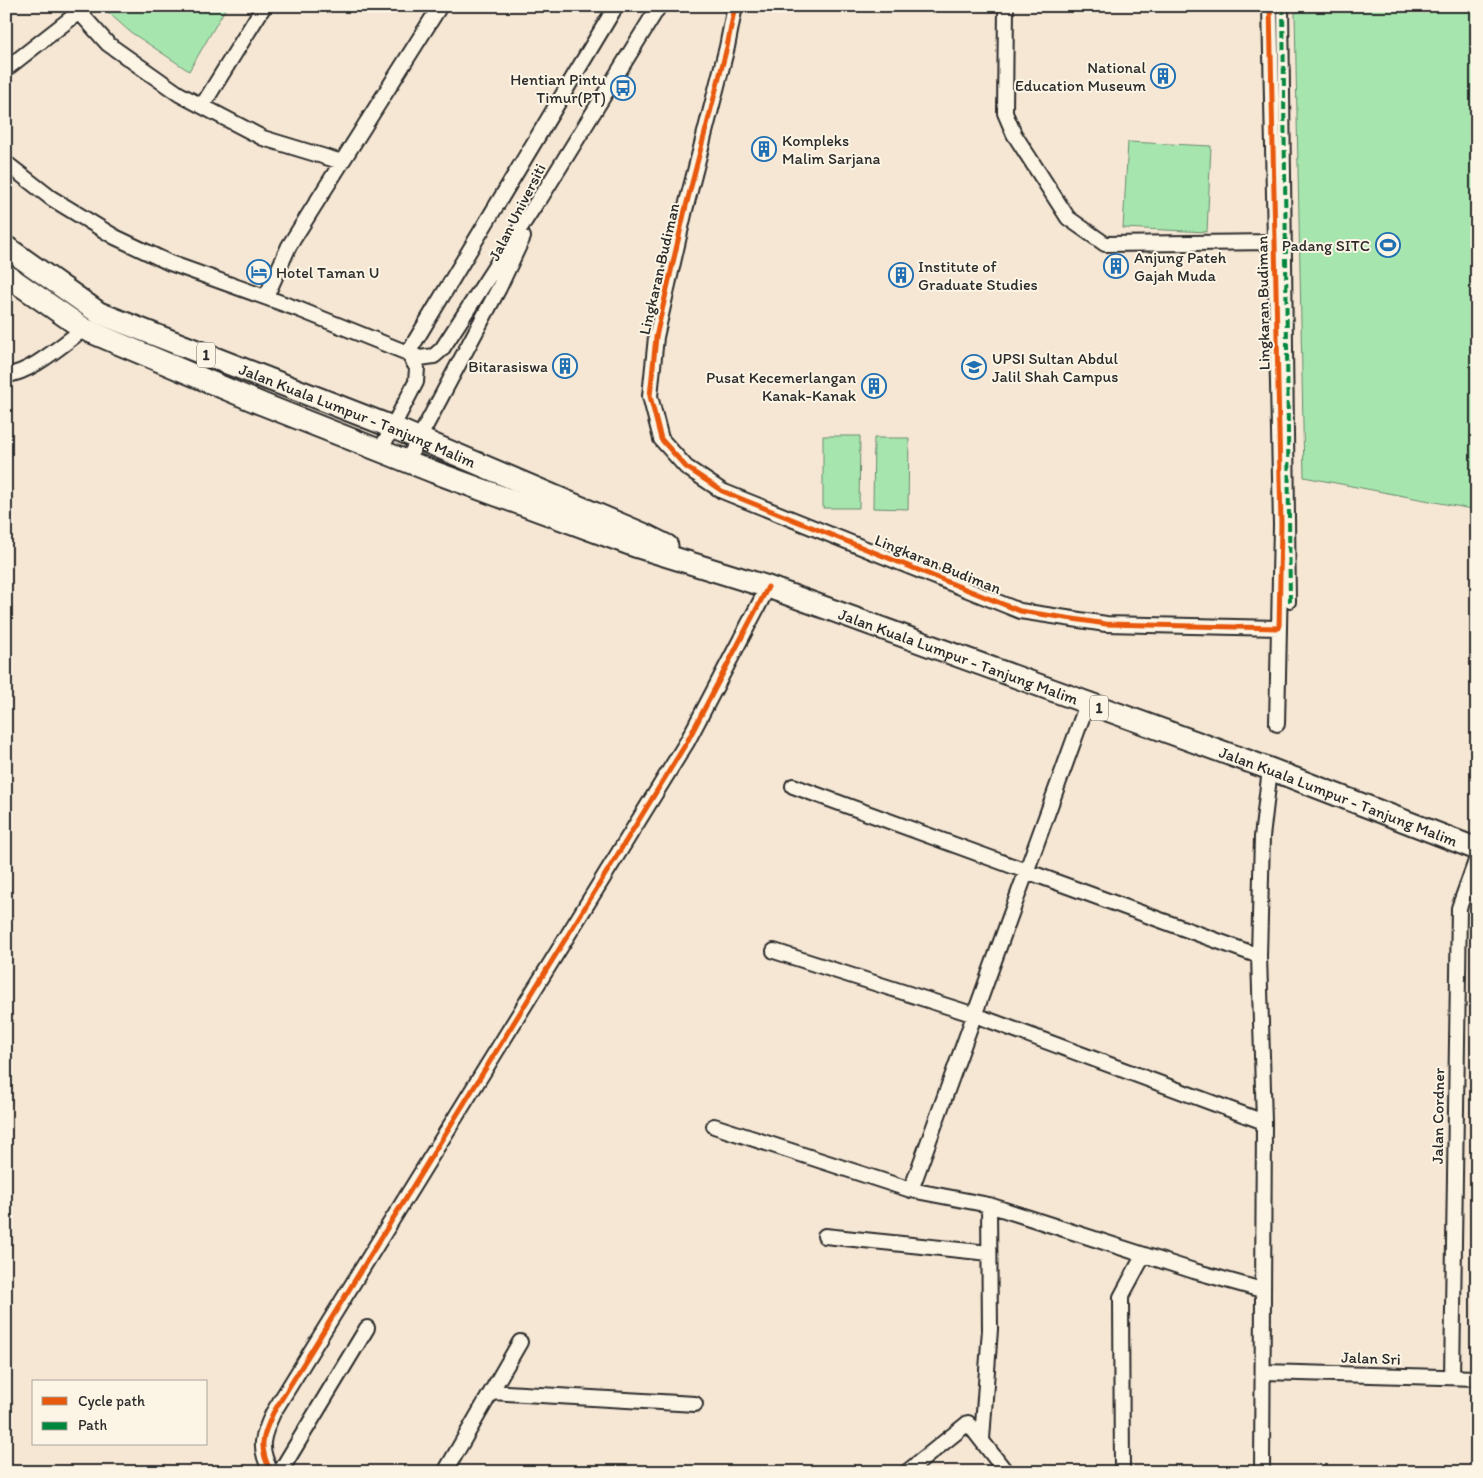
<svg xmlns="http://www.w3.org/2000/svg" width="1483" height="1478" font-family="Itim,sans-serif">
	<rect width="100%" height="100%" fill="#f6e7d4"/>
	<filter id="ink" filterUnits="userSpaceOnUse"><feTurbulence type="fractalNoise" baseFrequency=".02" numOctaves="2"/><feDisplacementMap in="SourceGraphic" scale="10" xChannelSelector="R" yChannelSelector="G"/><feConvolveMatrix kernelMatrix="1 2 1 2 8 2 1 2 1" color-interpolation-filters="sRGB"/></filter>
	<g filter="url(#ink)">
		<path fill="#a6e6ae" stroke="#68886c" d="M101 6H227L189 71 129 31Z
			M1313 6H1477V510L1304 477 1295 13Z
			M1128 142 1211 146 1207 232 1123 228Z
			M823 436H860L859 508H823Z
			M874 438H909L908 509 873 508Z"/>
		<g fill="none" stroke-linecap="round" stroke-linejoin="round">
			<defs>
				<path id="pedestrian" d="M1283 6 1290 602"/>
				<path id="minor" d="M74 6 108 44 179 94 263 138 342 162
					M735 6 727 47 685 210 656 337 650 396 661 439 686 467 722 491 1020 611 1106 624 1279 628 1281 525 1270 6
					M1006 6 1005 113 1014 134 1068 218 1105 244 1275 242
					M6 69 79 12
					M202 106 264 6
					M6 163 51 198 115 237 170 263 298 309 420 358 434 356 442 349 544 191
					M540 199 659 6
					M266 297 289 246 440 6
					M408 353 616 6
					M6 375C30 374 64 343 84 329
					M380 451 416 382 417 368 408 353
					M407 461 499 288 523 237
					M1277 724 1279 628
					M793 786 1259 956
					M774 951 975 1015 1264 1122
					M714 1126 911 1190 989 1205 1194 1271 1262 1290
					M911 1190 1087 704
					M825 1236 989 1253
					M1264 1372 1477 1378
					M1452 1377 1459 908 1477 858
					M491 1392 695 1404
					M982 1439 990 1329 989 1205
					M271 1472C258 1447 262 1437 273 1413L687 742 768 587
					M280 1472 367 1328
					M445 1472 520 1342
					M907 1472 968 1423 1006 1472
					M1122 1472 1121 1297 1143 1256
					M1262 1472 1264 1122 1259 956 1262 837 1270 769"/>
				<g id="primary">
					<path id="s1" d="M6 247 99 313 392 427 643 534 667 546"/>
					<path id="s2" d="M6 275 84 329 262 404 434 472 635 546 768 587 1270 769 1477 849"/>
				</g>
			</defs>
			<use href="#pedestrian" stroke="#2b2b2b" stroke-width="14"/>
			<use href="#minor" stroke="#2b2b2b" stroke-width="18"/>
			<use href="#primary" stroke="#2b2b2b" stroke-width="25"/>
			<use href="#pedestrian" stroke="#fcf5e5" stroke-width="10"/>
			<use href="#minor" stroke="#fcf5e5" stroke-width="14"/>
			<use href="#primary" stroke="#fcf5e5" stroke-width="21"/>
			<path stroke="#00873e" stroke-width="4" stroke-dasharray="8 4" stroke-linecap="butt" d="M1283 6 1290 602"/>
			<defs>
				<path id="cycleway" d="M735 6 727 47 685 210 656 337 650 396 661 439 686 467 722 491 1020 611 1106 624 1279 628 1281 525 1270 6
					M271 1472C258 1447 262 1437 273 1413L687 742 768 587"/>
			</defs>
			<use href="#cycleway" stroke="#fcf5e5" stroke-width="8"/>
			<use href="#cycleway" stroke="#e8590c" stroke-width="5"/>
		</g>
	</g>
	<defs>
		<symbol id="building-ring" viewBox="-11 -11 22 22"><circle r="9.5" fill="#fcf5e5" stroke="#1f6fb2" stroke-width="1.5"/><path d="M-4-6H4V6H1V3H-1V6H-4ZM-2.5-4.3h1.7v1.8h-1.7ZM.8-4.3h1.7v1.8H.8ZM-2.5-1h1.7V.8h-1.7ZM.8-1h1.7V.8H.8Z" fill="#1f6fb2"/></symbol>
		<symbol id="bus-ring" viewBox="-11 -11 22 22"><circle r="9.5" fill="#fcf5e5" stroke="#1f6fb2" stroke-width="1.5"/><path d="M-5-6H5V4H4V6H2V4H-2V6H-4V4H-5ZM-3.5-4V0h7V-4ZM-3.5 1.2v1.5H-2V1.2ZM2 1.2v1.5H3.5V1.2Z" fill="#1f6fb2"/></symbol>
		<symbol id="stadium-ring" viewBox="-11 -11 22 22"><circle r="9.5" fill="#fcf5e5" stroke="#1f6fb2" stroke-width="1.5"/><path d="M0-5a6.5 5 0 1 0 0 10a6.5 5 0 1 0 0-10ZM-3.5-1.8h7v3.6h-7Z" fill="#1f6fb2"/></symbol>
		<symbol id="hotel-ring" viewBox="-11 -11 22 22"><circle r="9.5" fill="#fcf5e5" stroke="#1f6fb2" stroke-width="1.5"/><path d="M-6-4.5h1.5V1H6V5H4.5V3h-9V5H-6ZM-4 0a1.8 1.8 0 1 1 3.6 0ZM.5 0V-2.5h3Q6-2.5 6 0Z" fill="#1f6fb2"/></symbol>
		<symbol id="university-ring" viewBox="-11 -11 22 22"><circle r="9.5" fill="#fcf5e5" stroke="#1f6fb2" stroke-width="1.5"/><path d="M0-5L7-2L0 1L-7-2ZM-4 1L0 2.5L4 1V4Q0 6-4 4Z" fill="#1f6fb2"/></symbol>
	</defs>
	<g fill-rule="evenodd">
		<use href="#building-ring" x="1149" y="62" width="28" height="28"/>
		<use href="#bus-ring" x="609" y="74" width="28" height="28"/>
		<use href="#building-ring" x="750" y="135" width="28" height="28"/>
		<use href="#stadium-ring" x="1374" y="231" width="28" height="28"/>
		<use href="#building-ring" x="1102" y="252" width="28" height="28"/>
		<use href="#hotel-ring" x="245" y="258" width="28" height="28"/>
		<use href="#building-ring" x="887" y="261" width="28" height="28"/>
		<use href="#building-ring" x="551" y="352" width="28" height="28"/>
		<use href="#university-ring" x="960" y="353" width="28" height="28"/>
		<use href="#building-ring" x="860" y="372" width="28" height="28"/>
	</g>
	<g text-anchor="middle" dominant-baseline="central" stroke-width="4" stroke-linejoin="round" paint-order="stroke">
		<g fill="#fcf5e5" stroke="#6a6863" stroke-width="1">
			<rect x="197" y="342.5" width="18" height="25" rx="4"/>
			<rect x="1090" y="695.5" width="18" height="25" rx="4"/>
		</g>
		<g font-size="15" font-weight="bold" fill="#2b2b2b">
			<text x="206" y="355">1</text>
			<text x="1099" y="708">1</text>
		</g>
		<g font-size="16" fill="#2b2b2b" stroke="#fcf5e5" text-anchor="end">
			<text x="1146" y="67">National<tspan x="1146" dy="18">Education Museum</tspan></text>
			<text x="606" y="79">Hentian Pintu<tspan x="606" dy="18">Timur(PT)</tspan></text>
			<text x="782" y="140" text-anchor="start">Kompleks<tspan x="782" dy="18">Malim Sarjana</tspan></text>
			<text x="1370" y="245">Padang SITC</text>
			<text x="1134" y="257" text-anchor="start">Anjung Pateh<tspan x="1134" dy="18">Gajah Muda</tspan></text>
			<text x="918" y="266" text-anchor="start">Institute of<tspan x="918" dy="18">Graduate Studies</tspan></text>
			<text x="276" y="272" text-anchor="start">Hotel Taman U</text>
			<text x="992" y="358" text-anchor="start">UPSI Sultan Abdul<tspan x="992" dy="18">Jalil Shah Campus</tspan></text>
			<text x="548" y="366">Bitarasiswa</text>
			<text x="856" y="377">Pusat Kecemerlangan<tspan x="856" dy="18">Kanak-Kanak</tspan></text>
		</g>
		<g font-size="16" fill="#2b2b2b" stroke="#fcf5e5">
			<text transform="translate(517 212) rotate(-63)">Jalan Universiti</text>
			<text transform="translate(659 269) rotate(-77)">Lingkaran Budiman</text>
			<text transform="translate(1263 303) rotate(-91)">Lingkaran Budiman</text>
			<text stroke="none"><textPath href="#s1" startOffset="392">Jalan Kuala Lumpur - Tanjung Malim</textPath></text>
			<text transform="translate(938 564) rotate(22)">Lingkaran Budiman</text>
			<text stroke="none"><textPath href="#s2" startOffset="1029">Jalan Kuala Lumpur - Tanjung Malim</textPath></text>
			<text stroke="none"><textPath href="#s2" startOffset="1434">Jalan Kuala Lumpur - Tanjung Malim</textPath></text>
			<text transform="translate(1438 1116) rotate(-89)">Jalan Cordner</text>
			<text transform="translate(1371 1358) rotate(2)">Jalan Sri</text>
		</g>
	</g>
	<rect width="1483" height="1478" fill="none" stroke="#fcf5e5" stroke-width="25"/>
	<rect x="12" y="12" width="1458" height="1453" fill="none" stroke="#2b2b2b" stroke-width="2" filter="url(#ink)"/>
	<rect x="32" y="1380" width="175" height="65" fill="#fcf5e5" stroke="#a8a49b"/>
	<rect x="42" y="1397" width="25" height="8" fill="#e8590c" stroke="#a8a49b"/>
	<text x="78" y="1406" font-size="15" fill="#2b2b2b">Cycle path</text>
	<rect x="42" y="1422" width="25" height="8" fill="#00873e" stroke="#a8a49b"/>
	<text x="78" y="1430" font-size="15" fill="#2b2b2b">Path</text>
</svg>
